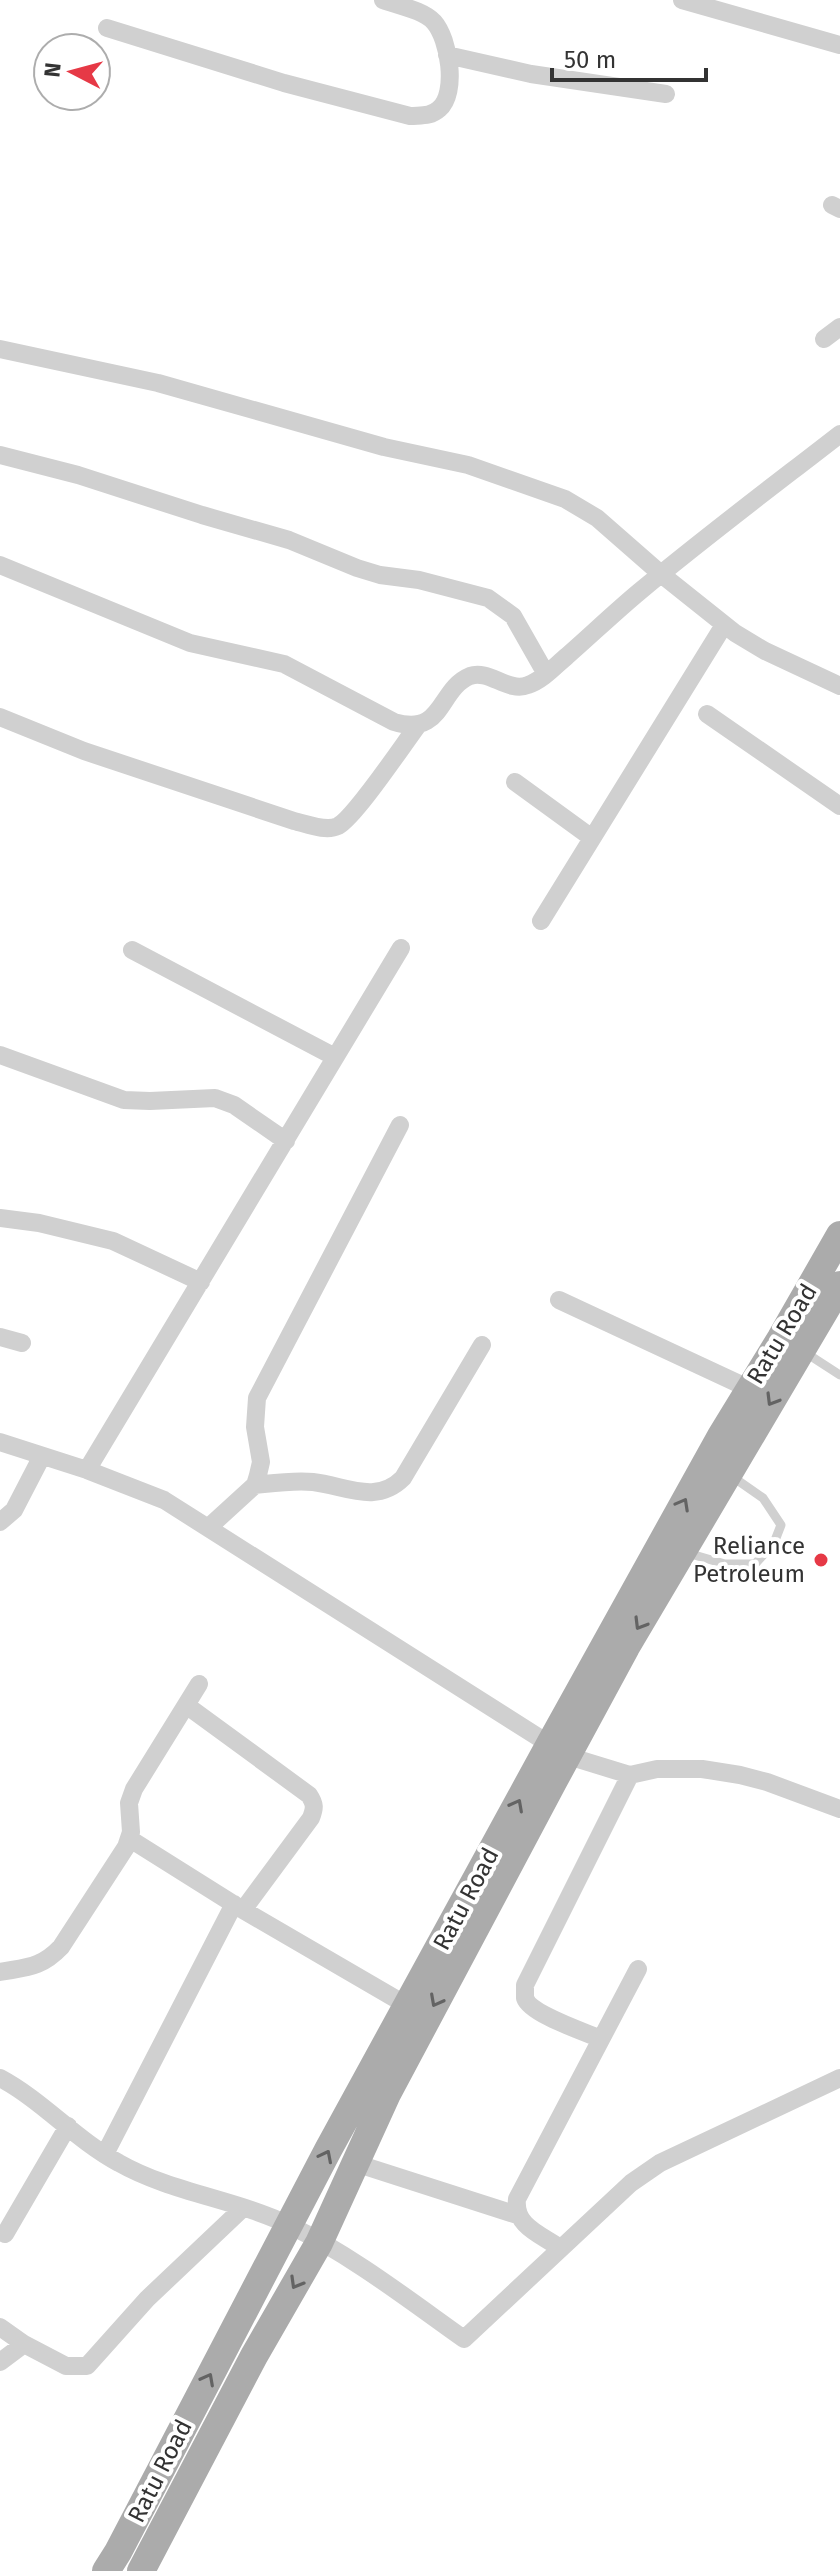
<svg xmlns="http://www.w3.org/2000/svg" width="840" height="2571" font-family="'Fira Sans',sans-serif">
	<rect width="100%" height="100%" fill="#fff"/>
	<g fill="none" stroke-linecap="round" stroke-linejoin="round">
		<path stroke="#d0d0d0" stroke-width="9" d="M806 1353 840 1375
			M684 1552 725 1564H755L774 1543 781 1525 763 1498 730 1475"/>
		<path stroke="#d0d0d0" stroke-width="18" d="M682 0 840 45
			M107 28 284 83 410 116C421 115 430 117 439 109 458 93 449 39 434 22 423 10 399 6 383 0
			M447 55 531 74 666 94
			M832 205 840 209
			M824 339 840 327
			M0 349 158 383 384 447 468 465 565 499 597 518 661 574 735 633 765 651 840 686
			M0 455 78 475 202 515 289 540 357 568 380 575 419 580 488 598 513 616 546 674
			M0 565 190 643 284 664 394 722C444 737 438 689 470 676 489 669 508 693 528 685 543 680 555 666 567 656 591 635 615 612 639 592 705 537 773 486 840 434
			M707 714 840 806
			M0 717 84 751 294 821C307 824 326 832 338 826 355 817 403 745 418 725
			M515 782 592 838
			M541 921 724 625
			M132 950 335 1057
			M0 1055 124 1100 150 1101 215 1098 234 1105 286 1141
			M0 1218 39 1223 113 1241 201 1282
			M559 1300 750 1389
			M0 1337 22 1343
			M0 1442 87 1470 164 1500 568 1756 630 1775 657 1769H702L740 1775 767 1782 840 1809
			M87 1470 401 948
			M255 1485C274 1483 294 1480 313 1482 346 1486 376 1505 403 1478L482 1345
			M0 1522 14 1510 42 1456
			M209 1527 255 1485 258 1475 261 1462 255 1427 257 1398 400 1125
			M186 1705 309 1795C315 1804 315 1808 311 1818L243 1910
			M130 1839 243 1910 408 2006
			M0 1972C27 1967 41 1968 61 1947L126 1847 131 1832 129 1803 134 1789 199 1684
			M601 2039C585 2032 530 2014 525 1998 525 1996 525 1987 525 1985L630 1775
			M0 2078C43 2101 76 2140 119 2163 172 2193 236 2199 291 2226 351 2255 409 2300 464 2339L631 2183 660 2163 840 2078
			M105 2154 234 1904
			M355 2163 517 2215
			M5 2234 68 2126
			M560 2248C540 2234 514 2226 517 2199L638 1969
			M0 2327 24 2344
			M0 2362 24 2344 66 2366H87L147 2299 243 2208"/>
		<path stroke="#ababab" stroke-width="28" d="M106 2571 118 2552 328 2150 550 1744 721 1436 781 1338 840 1235
			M141 2571 254 2356 319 2243 387 2094 553 1782 626 1647 840 1285"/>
	</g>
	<defs><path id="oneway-chevron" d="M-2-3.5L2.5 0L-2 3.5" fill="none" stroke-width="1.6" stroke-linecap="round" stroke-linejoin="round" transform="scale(2)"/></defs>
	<g stroke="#636363">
		<use href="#oneway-chevron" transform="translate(772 1400) rotate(121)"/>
		<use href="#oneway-chevron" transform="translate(683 1504) rotate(-61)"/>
		<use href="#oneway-chevron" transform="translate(640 1624) rotate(121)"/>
		<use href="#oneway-chevron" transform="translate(517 1805) rotate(-62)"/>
		<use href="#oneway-chevron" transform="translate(436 2001) rotate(118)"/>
		<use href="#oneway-chevron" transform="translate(326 2156) rotate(-63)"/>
		<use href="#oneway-chevron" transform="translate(296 2283) rotate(120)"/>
		<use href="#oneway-chevron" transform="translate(208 2379) rotate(-62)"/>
	</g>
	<circle fill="#e63946" stroke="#fff" stroke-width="3" cx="821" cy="1560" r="8"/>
	<g text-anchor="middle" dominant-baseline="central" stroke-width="8" stroke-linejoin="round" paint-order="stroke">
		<g font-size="24" fill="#333" stroke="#fff">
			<text transform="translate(782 1334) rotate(-59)">Ratu Road</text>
			<text transform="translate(466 1899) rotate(-62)">Ratu Road</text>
			<text transform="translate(160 2471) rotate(-63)">Ratu Road</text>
		</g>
		<g font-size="24" fill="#333" stroke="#fff" text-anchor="end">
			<text x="805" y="1546">Reliance<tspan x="805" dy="28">Petroleum</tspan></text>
		</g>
	</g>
	<g transform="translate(72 72) rotate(276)"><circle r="38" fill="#ffffff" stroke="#adadad" stroke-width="2"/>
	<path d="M0-6L14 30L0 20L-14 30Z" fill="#e63946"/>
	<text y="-12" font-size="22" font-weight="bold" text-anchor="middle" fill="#333333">N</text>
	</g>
	<path d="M552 68v12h154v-12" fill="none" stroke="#333333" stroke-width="4"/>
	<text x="564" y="68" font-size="24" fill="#333333" stroke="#ffffff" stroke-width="6" paint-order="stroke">50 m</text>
</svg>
